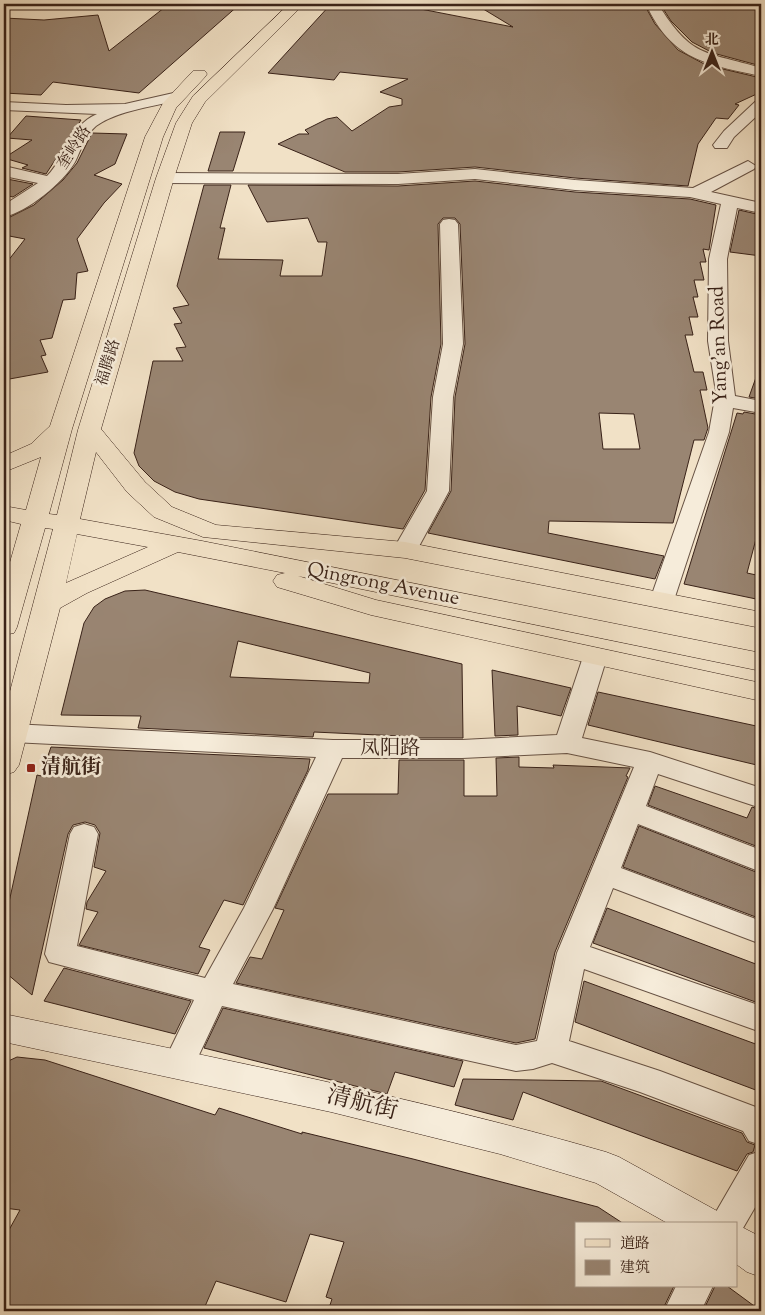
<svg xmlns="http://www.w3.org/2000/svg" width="765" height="1315" font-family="'Sorts Mill Goudy','Noto Serif SC',serif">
	<rect width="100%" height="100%" fill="#f1e1c6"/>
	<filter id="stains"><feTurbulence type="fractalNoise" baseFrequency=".004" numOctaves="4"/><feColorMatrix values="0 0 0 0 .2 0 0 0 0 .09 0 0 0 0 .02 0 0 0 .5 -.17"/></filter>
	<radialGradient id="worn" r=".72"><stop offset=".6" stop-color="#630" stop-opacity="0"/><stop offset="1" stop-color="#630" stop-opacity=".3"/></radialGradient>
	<path fill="#998572" stroke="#392218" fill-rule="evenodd" d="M169 4H240L139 93 53 82 41 95 4 93V18L44 20 98 15 109 51Z
		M331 4H395L513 27 475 4H644L655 24 678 50 706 65 761 78V92L735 104 739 105 728 119 716 118 698 144 688 186 575 178 475 167 398 172H345L278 144 299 134H309L305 130 327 119 337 117 352 131 389 107 402 105V99L380 92 408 79 340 72 334 80 268 73Z
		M660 4H761V66L713 53 692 42 671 21Z
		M26 116 81 120 46 174 22 168 28 165 4 158 32 140 7 138Z
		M220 132H245L233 171H208Z
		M92 133 127 134 115 164 94 175 122 184 104 203 77 239 88 271 77 273 75 299 63 300 52 338 40 340 46 355 41 356 48 372 4 380V266L25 239 4 235V220L34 205 63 180 77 163Z
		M7 179 33 184 13 197 4 195V181Z
		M475 181 575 192 690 199 716 205 709 250 703 249 706 262H700L704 280H694L698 297H693L698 317H689L693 335H685L694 372H703L707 390H700L708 428 704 440H694L673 523 549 521 548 533 664 556 655 579 428 533 451 491 455 397 465 344 460 224 455 218H443L438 224 441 344 431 397 425 490 403 529 199 499 175 492 154 481 139 466 134 453 153 361H183L176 348 186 347 174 324 182 323 173 308 189 305 177 286 204 185H231L220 228H225L218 259 283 260 280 276H322L327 242H318L308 218 267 222 248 185 398 186ZM599 413 634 414 640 449H603Z
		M739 210 761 215V256L730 252Z
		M759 369 761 370V399L749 397Z
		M744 412 761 415V520L747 573 761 576V600L684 584 737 413 743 414Z
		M145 590 462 664 463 738H400V736L314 732 313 737 138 728 141 716 61 715 84 623 94 607 105 599 125 591ZM238 641 370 673 369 683 230 677Z
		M492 670 571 688 561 716 517 706 518 735 495 736Z
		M598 692 761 727V766L588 725Z
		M51 747 310 759 308 770 243 905 224 900 199 947 210 950 198 974 79 945 98 912 86 909 87 902 106 871 94 867 100 833 95 825 85 822 73 825 68 834 32 995 6 973 4 968V925L37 775 41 776Z
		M519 757V767L554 768 553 765 630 768 626 776 628 777 555 952 535 1039 516 1043 236 983 250 957 262 959 284 910 275 908 328 794H398L399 760H464V796H497L496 758Z
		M655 786 747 818 752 807 761 810V848L648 805Z
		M639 826 761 874V919L623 867Z
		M607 908 761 966V1004L593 943Z
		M64 968 191 1001 175 1034 44 1001Z
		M584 981 761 1046V1092L575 1022Z
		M223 1008 463 1061 454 1087 395 1072 387 1094 204 1048Z
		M17 1057 45 1060 215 1115 219 1108 302 1134V1132L413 1159 598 1207 624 1224H576V1286H674L662 1311H328L332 1299 326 1297 344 1242 310 1234 286 1302 216 1281 203 1311H4V1239L20 1210 4 1208V1063Z
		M463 1079 601 1081 742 1133 747 1142 755 1145 753 1152 747 1154 737 1171 523 1092 513 1120 455 1105Z
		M715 1286H727L761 1311H703Z"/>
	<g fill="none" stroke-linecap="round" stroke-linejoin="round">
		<defs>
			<path id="street" d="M646 4H658C692 59 705 51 761 68V76C705 64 672 60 646 4Z
				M178 92 185 96 183 99C157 106 118 110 96 126 85 135 81 150 75 162 63 183 27 212 4 217V205L38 183 4 176V166L47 176C67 156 69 126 97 114L4 110V102L66 105 125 104Z
				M761 100V112L734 137 727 148H715L713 145 724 131 756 101Z
				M748 161 756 166 754 169 711 192 761 203V213L737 208 727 259 728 341 735 396 761 401V413L733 408 729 432 674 600 670 605 662 607 654 605 650 600 709 432 716 392 708 341 709 259 721 204 690 197 575 190 475 179 398 184 165 183 157 178 165 173 398 174 475 169 575 180 693 188Z
				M449 219 455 220 458 224 463 344 453 397 449 491 417 550 413 555 405 557 397 555 393 550 427 491 433 397 443 344 440 224 443 220Z
				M595 649 604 651 607 657 582 738 650 752 761 788V808L658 774 646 806 761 850V872L638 824 621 868 761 921V944L613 888 590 947 761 1006V1032L584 969 569 1041 660 1071 761 1109V1145L749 1141 743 1131 640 1092 552 1063 533 1069 516 1071 222 1006 190 1074 179 1077 168 1074 163 1064 194 1000 49 962 45 954 70 834 74 827 84 824 94 827 98 834 77 946 205 978 244 908 316 757 12 742 4 740V726L12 724 333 740H462L557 735 583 657 586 651ZM567 753 634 767 557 953 537 1041 516 1045 233 984 273 909 342 758H462Z
				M761 1151V1197L739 1235 736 1237V1224H709L749 1155Z
				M676 1286H713L701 1311H664Z"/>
			<path id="secondary" d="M4 1014C206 1056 408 1095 606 1152L619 1157 719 1212 724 1224H669L596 1183 500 1154 331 1112 4 1042Z
				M736 1224 761 1237V1277L747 1272 736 1264Z"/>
			<path id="primary" d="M289 4H304L205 102 192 123 174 178 101 429 145 482 172 507 216 525 405 542 761 612V628L405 558 203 537 154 517 127 492 96 452 80 519 202 541 761 653V671L298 576 376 600 761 683V701L371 615 277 587 273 581 277 575 285 573 178 552 87 593 60 608 19 765 14 772 4 775V714L53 529 45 528 17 627 14 633 4 635V583L21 524 4 520V506L26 510 41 457 4 472V456L31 444 50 426 145 137 163 103 193 71H205L207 74 205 77 176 108 163 137 72 429 49 514 57 515 78 430 156 178 176 123 193 96ZM77 534 148 547 66 583Z"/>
		</defs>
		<use href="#street" stroke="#675244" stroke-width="2"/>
		<use href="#secondary" stroke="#392218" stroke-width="1"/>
		<use href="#primary" stroke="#392218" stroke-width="1"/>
		<use href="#street" fill="#f6ecda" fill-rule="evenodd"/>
		<use href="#secondary" fill="#f6ecda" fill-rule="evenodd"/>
		<use href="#primary" fill="#f1e1c6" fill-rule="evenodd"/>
	</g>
	<rect fill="#8f2418" stroke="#f6ecda" stroke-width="2" x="26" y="763" width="10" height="10" rx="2.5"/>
	<g text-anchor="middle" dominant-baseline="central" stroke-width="5" stroke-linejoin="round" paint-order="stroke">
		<g font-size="16" fill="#392218" stroke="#f6ecda">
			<text transform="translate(75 148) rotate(-57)">奎岭路</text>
			<text transform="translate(109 363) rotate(-73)">福腾路</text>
		</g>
		<g font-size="20" fill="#392218" stroke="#f6ecda">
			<text transform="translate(720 345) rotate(-92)">Yang'an Road</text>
			<text transform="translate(383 585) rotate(11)">Qingrong Avenue</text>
			<text x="390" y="749">凤阳路</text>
		</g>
		<g font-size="20" font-weight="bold" fill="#392218" stroke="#f6ecda" text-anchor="start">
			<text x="41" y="768">清航街</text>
		</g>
		<g font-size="24" fill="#392218" stroke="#f6ecda">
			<text transform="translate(362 1104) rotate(14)">清航街</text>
		</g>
	</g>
	<rect width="765" height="1315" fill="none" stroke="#f1e1c6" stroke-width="20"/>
	<rect x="5" y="5" width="755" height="1305" fill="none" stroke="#392218" stroke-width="2.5"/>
	<rect x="10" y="10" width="745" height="1295" fill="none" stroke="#392218"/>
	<rect x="575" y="1222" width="162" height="65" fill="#f6ecda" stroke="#aa9b8c"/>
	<rect x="585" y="1239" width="25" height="8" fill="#f1e1c6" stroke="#aa9b8c"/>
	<text x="620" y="1248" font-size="15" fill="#392218">道路</text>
	<rect x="585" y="1260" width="25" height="15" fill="#998572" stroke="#aa9b8c"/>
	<text x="620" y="1272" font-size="15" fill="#392218">建筑</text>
	<g transform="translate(712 52)" stroke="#f6ecda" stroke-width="4" paint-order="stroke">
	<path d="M0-4L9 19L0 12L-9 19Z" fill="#392218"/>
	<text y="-8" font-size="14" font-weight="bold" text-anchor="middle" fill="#392218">北</text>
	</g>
	<rect width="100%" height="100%" filter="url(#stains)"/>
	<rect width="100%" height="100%" fill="url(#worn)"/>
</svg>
